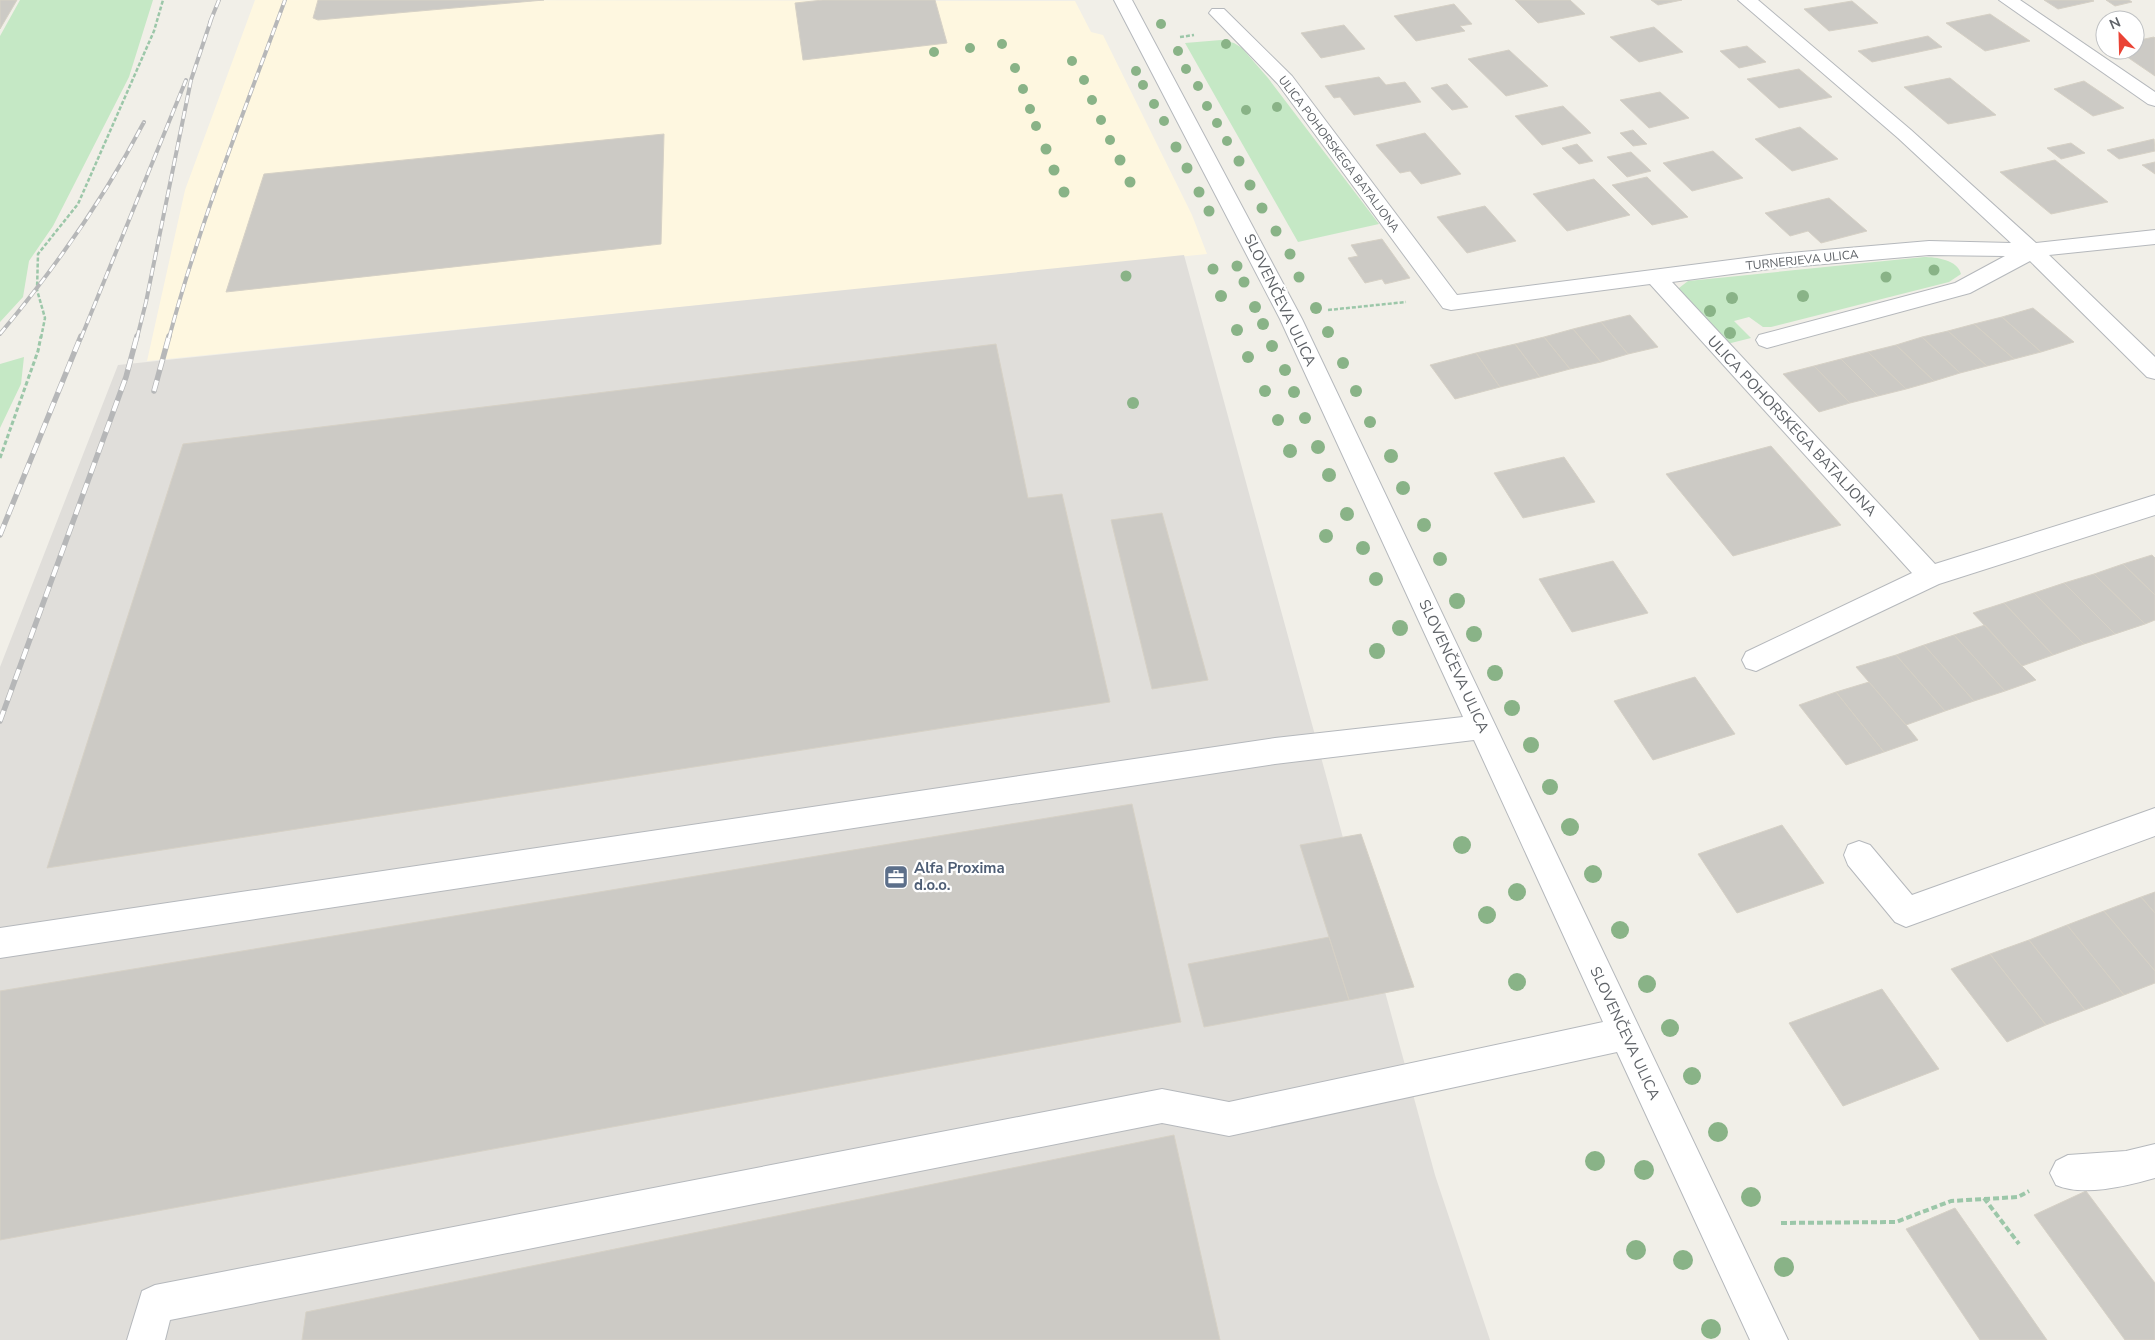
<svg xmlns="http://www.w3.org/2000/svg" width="2155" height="1340" font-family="'Nunito Sans',sans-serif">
	<rect width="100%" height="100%" fill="#f1efe8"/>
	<path fill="#fef7e0" d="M255 0 1075 1 1091 32 1103 35 1192 215 1207 254 147 361 185 190Z"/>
	<path fill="#e0deda" d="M1184 255 1435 1175 1490 1340H0V667L118 365Z"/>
	<path fill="#c5e8c5" d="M20 0H153L129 77 53 226 29 261 23 297 0 322V36Z
		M1221 40 1234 43 1242 48 1268 78 1379 224 1298 242 1185 43Z
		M1924 257C1936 257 1958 260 1961 274L1949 282 1771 327H1763L1749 317 1734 321 1751 338 1727 344 1680 294 1679 288 1688 281Z
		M24 357 21 384 0 428V364Z"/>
	<path fill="#cccac5" stroke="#d6d1c6" d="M0 0H17L0 29Z
		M318 0H544L318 20 313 18Z
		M823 0H935L947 43 803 60 795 3Z
		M1515 0H1570L1585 14 1538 23Z
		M1651 0H1682L1658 5Z
		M2044 0H2092L2094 1 2058 9Z
		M2106 0H2129L2132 2 2115 6Z
		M1852 1 1878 23 1829 31 1804 9Z
		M1454 4 1472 24 1460 26 1465 31 1416 41 1394 16Z
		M1990 14 2030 41 1985 51 1946 23Z
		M1344 25 1365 49 1321 58 1301 33Z
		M1654 27 1683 52 1639 62 1610 37Z
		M1928 36 1942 47 1872 62 1858 51Z
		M2154 37 2155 38V76L2117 50H2135V41Z
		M1747 46 1766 62 1739 68 1720 51Z
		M1509 50 1548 86 1506 96 1468 59Z
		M1799 69 1832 97 1779 108 1747 79Z
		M1379 77 1386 85 1405 82 1421 102 1354 115 1340 97 1334 98 1325 86Z
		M1950 78 1996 115 1948 124 1904 87Z
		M2084 81 2124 108 2093 116 2054 89Z
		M1447 84 1468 107 1452 110 1431 88Z
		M1660 92 1689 118 1649 128 1620 100Z
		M1563 106 1591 133 1542 145 1515 116Z
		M1800 127 1838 159 1792 171 1755 139Z
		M1633 130 1647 144 1633 146 1620 133Z
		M1425 133 1461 174 1421 184 1410 171 1400 173 1376 145Z
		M664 134 661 244 226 292 264 174Z
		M2154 139 2155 151 2119 159 2107 150Z
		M2071 143 2085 153 2061 159 2047 148Z
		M1577 144 1593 161 1579 164 1562 148Z
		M1713 151 1743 178 1692 191 1663 163Z
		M1631 152 1651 171 1627 177 1607 157Z
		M2055 160 2108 202 2051 214 2000 172Z
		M2155 162V174L2142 165Z
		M1647 177 1688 217 1652 225 1612 185Z
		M1594 179 1630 215 1567 231 1533 194Z
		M1829 198 1867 231 1821 243 1808 231 1790 236 1765 213Z
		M1485 206 1516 241 1467 253 1437 217Z
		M1382 239 1410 278 1385 284 1382 279 1365 283 1348 258 1358 256 1351 245Z
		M2033 308 2074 342 2041 352 2002 317Z
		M1630 315 1658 347 1628 354 1601 322Z
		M2002 317 2041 352 2014 359 1974 324Z
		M1601 322 1628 354 1601 362 1573 329Z
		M1974 324 2014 359 1987 366 1948 331Z
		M1573 329 1601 362 1570 369 1544 337Z
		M1948 331 1987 366 1960 373 1922 337Z
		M1544 337 1570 369 1540 377 1515 344Z
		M1922 337 1960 373 1934 381 1896 345Z
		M996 344 1028 498 1062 494 1110 702 47 868 183 444Z
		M1515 344 1540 377 1500 387 1476 353Z
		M1896 345 1934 381 1906 389 1868 352Z
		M1868 352 1906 389 1878 396 1841 359Z
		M1476 353 1500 387 1455 399 1430 365Z
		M1841 359 1878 396 1850 403 1814 366Z
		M1814 366 1850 403 1819 412 1783 374Z
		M1771 446 1841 525 1733 556 1666 474Z
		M1564 457 1595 502 1523 518 1494 473Z
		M1162 513 1208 680 1152 689 1111 520Z
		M2152 555 2155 558V595L2123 564Z
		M1613 561 1648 613 1572 632 1539 579Z
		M2123 564 2155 595V620L2145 624 2094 574Z
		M2094 574 2145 624 2115 634 2064 583Z
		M2064 583 2115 634 2084 644 2034 593Z
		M2034 593 2084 644 2053 655 2004 603Z
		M2004 603 2053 655 2022 666 1973 613Z
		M1985 625 2022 666 2036 680 2005 691 1954 635Z
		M1954 635 2005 691 1974 701 1924 645Z
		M1924 645 1974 701 1945 711 1896 655Z
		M1896 655 1945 711 1906 725 1856 667Z
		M1695 677 1735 734 1653 760 1614 701Z
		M1869 682 1906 725 1918 740 1884 752 1836 692Z
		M1836 692 1884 752 1846 765 1799 705Z
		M1132 804 1181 1022 0 1240V991Z
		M1782 825 1824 883 1737 913 1698 854Z
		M1361 834 1414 987 1349 1000 1300 845Z
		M2155 892V913L2141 897Z
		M2141 897 2155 913V971L2104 911Z
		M2104 911 2155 971V983L2124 995 2067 925Z
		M2067 925 2124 995 2085 1010 2029 940Z
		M1329 937 1349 1000 1204 1027 1188 964Z
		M2029 940 2085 1010 2046 1025 1990 954Z
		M1990 954 2046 1025 2007 1042 1951 969Z
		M1882 989 1939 1069 1843 1106 1789 1023Z
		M1174 1135 1220 1340H302L306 1312Z
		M2086 1191 2155 1283V1340H2125L2034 1215Z
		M1955 1208 2047 1340H1980L1906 1229Z"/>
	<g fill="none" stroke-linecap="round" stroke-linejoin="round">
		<defs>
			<path id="minor" d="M1114 0H1132L1302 319 1788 1340H1750L1617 1052 1229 1136 1162 1123 170 1320 165 1340H127L142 1291 155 1285 1162 1089 1229 1102 1603 1022 1474 740 1275 764 0 958V928L1275 738 1463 717 1280 319Z
				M1738 0H1758L1911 130 2036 243 2155 230V244L2049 255 2155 357V379L2147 377 2030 261 1970 293 1767 348 1759 345 1756 340 1759 335 1955 283 2005 256 1929 255 1777 268 1672 282 1935 564 2155 495V515L1939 584 1756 671 1746 668 1742 660 1746 652 1912 573 1650 284 1451 310 1443 308 1278 84 1209 13 1212 9H1224L1292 76 1457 295 1777 254 1929 241 2011 243 1898 138Z
				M1999 0H2020L2155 92V106L2148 104Z
				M2155 808V836L1906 927 1895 922 1848 865 1844 855 1848 845 1859 841 1870 845 1912 895Z
				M2155 1144V1178C2127 1186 2083 1197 2056 1185L2050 1173 2056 1161 2068 1155 2126 1151Z"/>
		</defs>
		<use href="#minor" stroke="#b5b8bc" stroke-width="2"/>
		<path stroke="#9cc7a9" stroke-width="2.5" stroke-dasharray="4 2" stroke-linecap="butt" d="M1180 37 1194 35
			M1328 310 1406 302
			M41 338 45 318 37 290 38 254 78 204 154 31 163 0"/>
		<path stroke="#9cc7a9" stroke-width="3" stroke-dasharray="4.5 2.5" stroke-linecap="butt" d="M0 458 38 351 41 336"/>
		<path stroke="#9cc7a9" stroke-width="4" stroke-dasharray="6 3" stroke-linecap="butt" d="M1984 1198 2019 1244
			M1781 1223 1896 1222 1951 1201 2018 1197 2029 1191"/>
		<use href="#minor" fill="#fff" fill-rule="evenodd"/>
		<defs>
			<path id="rail-far1" d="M210 22 219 0
				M0 334C55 268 104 199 144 122
				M81 338 186 80
				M137 338 146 302 191 80 212 17
				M169 338C200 222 244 112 285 0"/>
			<path id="rail" d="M154 391 169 336
				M0 535 81 336
				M0 721 126 377 137 336"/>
		</defs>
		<use href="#rail-far1" stroke="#b6b7b8" stroke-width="4"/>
		<use href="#rail" stroke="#b6b7b8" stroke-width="5.5"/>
		<use href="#rail-far1" stroke="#fff" stroke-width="2.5" stroke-dasharray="8" stroke-linecap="butt"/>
		<use href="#rail" stroke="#fff" stroke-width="4" stroke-dasharray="11" stroke-linecap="butt"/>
	</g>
	<g fill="#89b387">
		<circle cx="1161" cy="24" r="5"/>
		<circle cx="1002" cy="44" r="5"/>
		<circle cx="1226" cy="44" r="5"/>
		<circle cx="970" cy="48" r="5"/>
		<circle cx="1178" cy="51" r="5"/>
		<circle cx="934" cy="52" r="5"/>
		<circle cx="1072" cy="61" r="5"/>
		<circle cx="1015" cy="68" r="5"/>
		<circle cx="1186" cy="69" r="5"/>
		<circle cx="1136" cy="71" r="5"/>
		<circle cx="1084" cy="80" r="5"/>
		<circle cx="1143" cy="85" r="5"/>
		<circle cx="1198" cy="86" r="5"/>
		<circle cx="1023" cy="89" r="5"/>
		<circle cx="1092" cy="100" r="5"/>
		<circle cx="1154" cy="104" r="5"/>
		<circle cx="1207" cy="106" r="5"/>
		<circle cx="1277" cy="107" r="5"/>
		<circle cx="1030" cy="109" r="5"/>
		<circle cx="1246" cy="110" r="5"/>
		<circle cx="1101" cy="120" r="5"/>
		<circle cx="1164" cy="121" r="5"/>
		<circle cx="1217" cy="123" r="5"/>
		<circle cx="1036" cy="126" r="5"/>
		<circle cx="1110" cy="140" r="5"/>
		<circle cx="1227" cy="141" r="5"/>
		<circle cx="1176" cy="147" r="5.5"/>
		<circle cx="1046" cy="149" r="5.5"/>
		<circle cx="1120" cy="160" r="5.5"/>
		<circle cx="1239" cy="161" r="5.5"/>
		<circle cx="1187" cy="168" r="5.5"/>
		<circle cx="1054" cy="170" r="5.5"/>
		<circle cx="1130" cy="182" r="5.5"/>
		<circle cx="1250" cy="185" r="5.5"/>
		<circle cx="1064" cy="192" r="5.5"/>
		<circle cx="1199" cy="192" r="5.5"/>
		<circle cx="1262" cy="208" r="5.5"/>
		<circle cx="1209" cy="211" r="5.5"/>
		<circle cx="1276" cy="231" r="5.5"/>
		<circle cx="1290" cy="254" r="5.5"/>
		<circle cx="1237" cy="266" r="5.5"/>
		<circle cx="1213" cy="269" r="5.5"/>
		<circle cx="1934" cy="270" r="5.5"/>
		<circle cx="1126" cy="276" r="5.5"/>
		<circle cx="1299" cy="277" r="5.5"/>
		<circle cx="1886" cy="277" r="5.5"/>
		<circle cx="1244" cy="282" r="5.5"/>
		<circle cx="1221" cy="296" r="6"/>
		<circle cx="1803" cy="296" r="6"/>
		<circle cx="1732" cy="298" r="6"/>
		<circle cx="1255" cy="307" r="6"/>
		<circle cx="1316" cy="308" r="6"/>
		<circle cx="1710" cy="311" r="6"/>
		<circle cx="1263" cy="324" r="6"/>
		<circle cx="1237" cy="330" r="6"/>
		<circle cx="1328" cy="332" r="6"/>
		<circle cx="1730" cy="333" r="6"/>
		<circle cx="1272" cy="346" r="6"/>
		<circle cx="1248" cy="357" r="6"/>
		<circle cx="1343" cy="363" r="6"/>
		<circle cx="1285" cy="370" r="6"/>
		<circle cx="1265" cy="391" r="6"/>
		<circle cx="1356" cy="391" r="6"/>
		<circle cx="1294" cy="392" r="6"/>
		<circle cx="1133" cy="403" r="6"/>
		<circle cx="1305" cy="418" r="6"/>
		<circle cx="1278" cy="420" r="6"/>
		<circle cx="1370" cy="422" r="6"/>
		<circle cx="1318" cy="447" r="7"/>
		<circle cx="1290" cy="451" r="7"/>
		<circle cx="1391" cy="456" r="7"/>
		<circle cx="1329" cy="475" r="7"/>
		<circle cx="1403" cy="488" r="7"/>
		<circle cx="1347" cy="514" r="7"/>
		<circle cx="1424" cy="525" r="7"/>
		<circle cx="1326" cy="536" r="7"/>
		<circle cx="1363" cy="548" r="7"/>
		<circle cx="1440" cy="559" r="7"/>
		<circle cx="1376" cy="579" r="7"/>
		<circle cx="1457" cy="601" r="8"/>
		<circle cx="1400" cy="628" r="8"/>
		<circle cx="1474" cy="634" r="8"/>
		<circle cx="1377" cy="651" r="8"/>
		<circle cx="1495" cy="673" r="8"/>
		<circle cx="1512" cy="708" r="8"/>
		<circle cx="1531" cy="745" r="8"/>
		<circle cx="1550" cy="787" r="8"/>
		<circle cx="1570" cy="827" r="9"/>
		<circle cx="1462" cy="845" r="9"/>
		<circle cx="1593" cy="874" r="9"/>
		<circle cx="1517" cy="892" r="9"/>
		<circle cx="1487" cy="915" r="9"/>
		<circle cx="1620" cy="930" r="9"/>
		<circle cx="1517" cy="982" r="9"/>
		<circle cx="1647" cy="984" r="9"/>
		<circle cx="1670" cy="1028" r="9"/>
		<circle cx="1692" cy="1076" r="9"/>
		<circle cx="1718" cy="1132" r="10"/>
		<circle cx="1595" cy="1161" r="10"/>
		<circle cx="1644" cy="1170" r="10"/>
		<circle cx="1751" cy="1197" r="10"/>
		<circle cx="1636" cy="1250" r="10"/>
		<circle cx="1683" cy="1260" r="10"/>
		<circle cx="1784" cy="1267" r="10"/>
		<circle cx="1711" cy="1329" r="10"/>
	</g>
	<defs>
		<symbol id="office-square" viewBox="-11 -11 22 22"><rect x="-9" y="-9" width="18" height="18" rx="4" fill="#5c6f8a" stroke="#fff"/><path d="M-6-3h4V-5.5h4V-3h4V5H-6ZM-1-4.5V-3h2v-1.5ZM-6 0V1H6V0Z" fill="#fff"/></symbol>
	</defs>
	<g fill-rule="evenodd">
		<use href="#office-square" x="882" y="863" width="28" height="28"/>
	</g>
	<g text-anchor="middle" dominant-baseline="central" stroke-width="4.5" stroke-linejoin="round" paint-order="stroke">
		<g font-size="12" fill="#5f6368" stroke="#fff">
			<text transform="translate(1339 154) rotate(53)">ULICA POHORSKEGA BATALJONA</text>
			<text transform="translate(1802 260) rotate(-6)">TURNERJEVA ULICA</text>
		</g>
		<g font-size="15" fill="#5f6368" stroke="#fff">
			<text transform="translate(1280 300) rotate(64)">SLOVENČEVA ULICA</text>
			<text transform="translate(1792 426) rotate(47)">ULICA POHORSKEGA BATALJONA</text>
			<text transform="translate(1454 666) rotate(65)">SLOVENČEVA ULICA</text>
			<text transform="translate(1625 1033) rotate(65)">SLOVENČEVA ULICA</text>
		</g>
		<g font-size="15" font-weight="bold" fill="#4e5e75" stroke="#fff" text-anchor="start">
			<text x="914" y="868">Alfa Proxima<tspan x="914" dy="17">d.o.o.</tspan></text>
		</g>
	</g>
	<g transform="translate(2120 35) rotate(337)"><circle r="24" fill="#ffffff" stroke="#bfc1c3"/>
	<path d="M0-4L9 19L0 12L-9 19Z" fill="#ea4335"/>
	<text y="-8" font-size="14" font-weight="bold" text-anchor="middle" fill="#5f6368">N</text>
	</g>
</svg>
